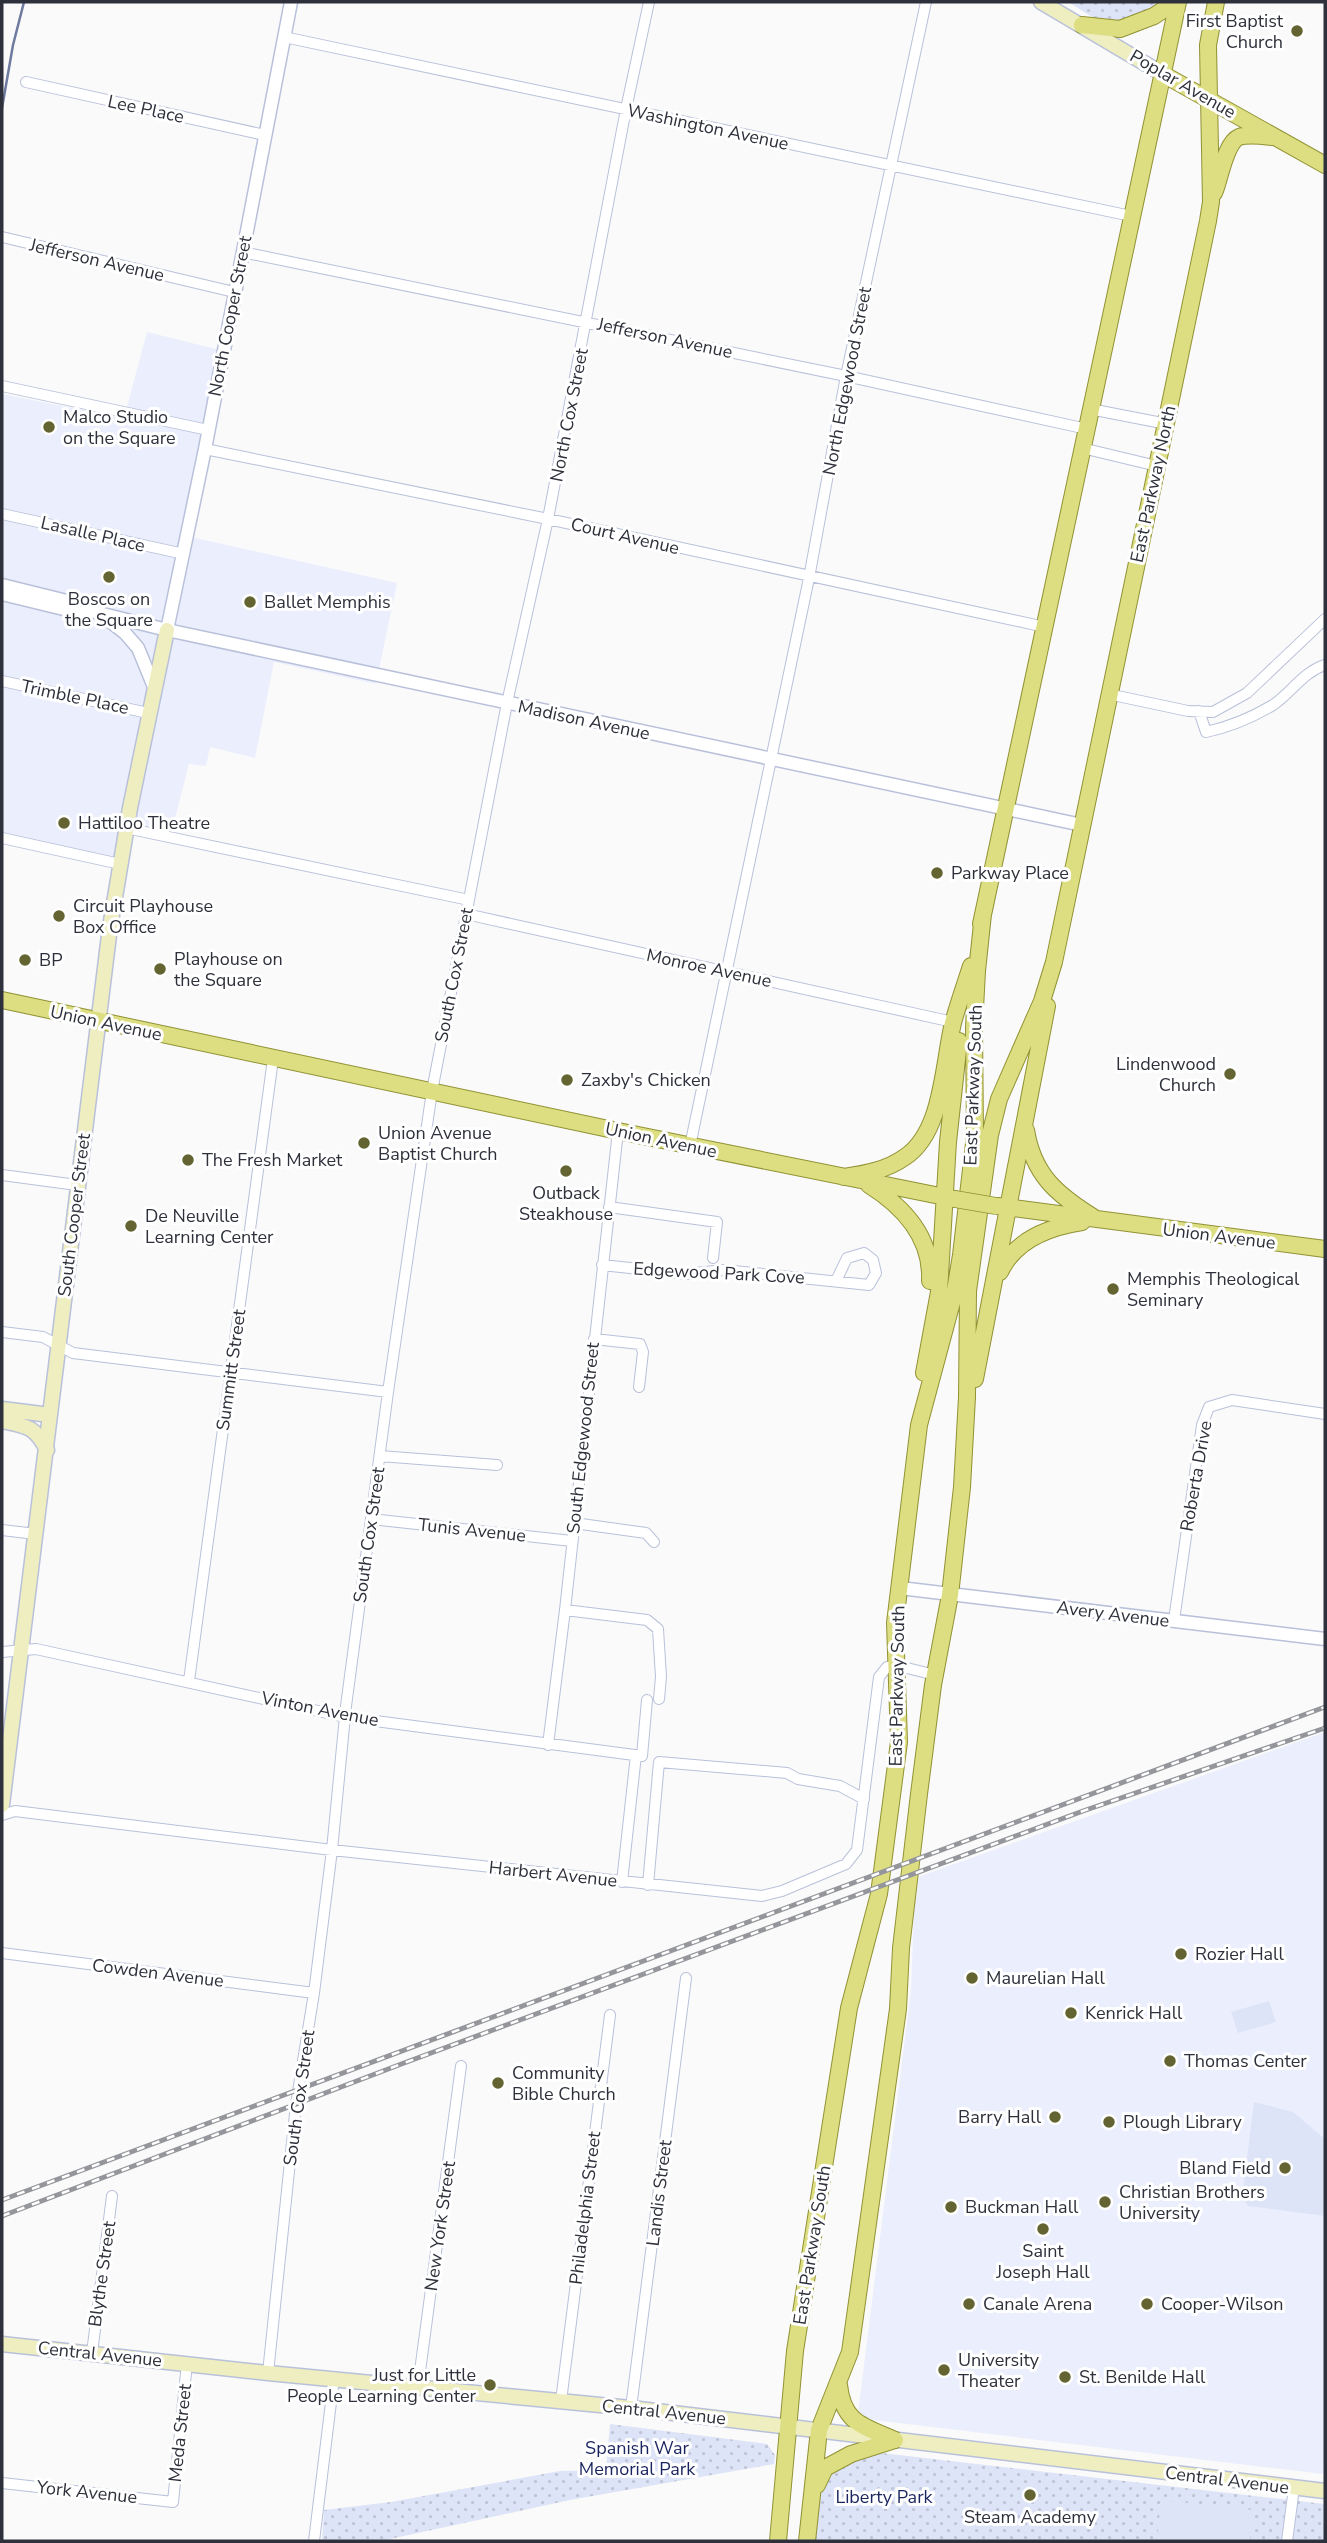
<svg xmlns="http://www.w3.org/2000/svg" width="1327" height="2543" font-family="'Nunito Sans',sans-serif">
	<defs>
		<pattern id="park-dots" width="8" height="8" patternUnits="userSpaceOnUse" patternTransform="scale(1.75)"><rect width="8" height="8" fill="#dde4f7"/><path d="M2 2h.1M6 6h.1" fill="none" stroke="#bec4d5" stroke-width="1.8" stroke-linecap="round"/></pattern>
	</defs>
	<rect width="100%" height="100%" fill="#fafafa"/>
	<path fill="#ebeffd" d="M147 332 224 351 187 536 397 583 376 684 274 662 255 758 210 747 206 766 189 764 171 834 125 824 117 859 2 834V394L124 418Z
		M1325 1732V2452L1323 2474 865 2419 858 2413 911 1990 915 1878Z"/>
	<path fill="url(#park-dots)" d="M1068 2H1161C1148 15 1122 28 1103 22 1091 18 1079 8 1068 2Z
		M610 2424 767 2444 775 2455 774 2464 570 2500 381 2541H322L324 2510 391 2502 560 2471 606 2470Z
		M873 2452 1325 2504V2541H815L823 2475Z"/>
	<path fill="#dde4f7" d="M1269 2001 1276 2022 1238 2033 1231 2012Z
		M1254 2102 1293 2112 1325 2139V2216L1248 2206 1242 2198Z
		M1161 2500 1253 2510 1250 2541H1157Z"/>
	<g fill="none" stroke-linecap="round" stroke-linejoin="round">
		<path stroke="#6e7a9e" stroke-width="2.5" d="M2 108 13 45 24 2"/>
		<defs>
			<path id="minor" d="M284 37 1131 216
				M26 82 265 135
				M2 237 234 292
				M242 252 846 376 1087 429
				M2 386 208 430
				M1090 409 1167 424
				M1082 448 1157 466
				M205 449 548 519 1045 627
				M2 514 184 554
				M2 681 148 713
				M1108 694 1188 711 1213 712 1247 693 1325 619
				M1199 711 1206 732C1229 727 1253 717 1273 705 1291 693 1303 672 1325 665
				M126 828 469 900
				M2 838 120 864
				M466 914 953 1022
				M690 1146 809 578 846 376 926 2
				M2 1175 77 1185
				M609 1207 717 1222 713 1258
				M602 1265 686 1274 724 1270 869 1285 876 1273 873 1260 864 1253 847 1258 836 1281
				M2 1332 43 1337 73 1353 388 1392
				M594 1339 640 1344 643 1352 639 1387
				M380 1456 497 1465
				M371 1519 572 1541
				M574 1523 646 1533 654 1542
				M2 1530 36 1534
				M565 1610 647 1620 658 1629 661 1677 659 1699
				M1174 1620 1202 1425 1209 1407 1232 1400 1325 1414
				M2 1652 36 1649 345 1717 642 1756 647 1700
				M189 1681 273 1059
				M548 1745 565 1610 618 1131
				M2 1815 15 1811 332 1850 762 1896 782 1891 846 1864 857 1850 879 1677 887 1667 895 1665 935 1675
				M622 1882 636 1755
				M648 1885 659 1762 787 1773 798 1779 840 1786 864 1799
				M2 1953 314 1993
				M92 2353 112 2196
				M268 2373 296 2104 314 1993 332 1850 346 1706 388 1392 432 1091 507 703 548 519 626 109 649 2
				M418 2386 461 2066
				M561 2401 610 2015
				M631 2408 686 1978
				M2 2483 173 2502 187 2363
				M314 2541 334 2378
				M1287 2541 1294 2488"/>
			<path id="tertiary" d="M2 585 79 604 87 610
				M2 594 76 612 87 610 167 630 1082 825
				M103 616 125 633 138 648 154 687
				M167 630 205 449 291 2
				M900 1588 1325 1639"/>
			<path id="secondary" d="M1041 2 1161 73
				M2 1409 50 1415
				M2 1421C26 1426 35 1426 47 1450
				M2 1805 110 927 130 808 167 630
				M2 2344 268 2373 631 2408 1325 2491"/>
			<path id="primary" d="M1082 25 1120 29 1154 16 1175 2
				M1161 73 1325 165
				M1214 193C1220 180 1225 143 1239 137 1248 134 1263 136 1273 137
				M981 924 1178 2
				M2 1000 618 1131 955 1199
				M1026 1130C1033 1174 1056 1194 1093 1217
				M844 1177C865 1174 887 1170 905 1157 943 1132 943 1064 953 1023 958 1004 965 985 971 966
				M869 1185C904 1207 932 1238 930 1281
				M998 1206 1325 1249
				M1000 1272C1015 1240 1049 1227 1082 1222
				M924 1373 939 1292 948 1142 959 1041
				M975 1379 1047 1006
				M839 2385C843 2423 863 2426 895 2440
				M817 2485 825 2468 851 2454 895 2440
				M778 2541 795 2351 849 2008 879 1894 899 1742 895 1623 919 1425 955 1291 961 1255 975 1135 974 1027 977 971 983 914
				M807 2541 819 2430 850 2352 898 2009 901 1948 919 1794 933 1685 950 1595 962 1487 967 1397 968 1291 990 1135 999 1099 1042 1001 1054 962 1208 221 1211 202 1208 45 1216 2"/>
		</defs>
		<use href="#minor" stroke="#b9c1da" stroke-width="12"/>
		<use href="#tertiary" stroke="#b9c1da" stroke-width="15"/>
		<use href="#secondary" stroke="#b9c1da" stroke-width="17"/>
		<use href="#primary" stroke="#919233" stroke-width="18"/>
		<use href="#minor" stroke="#fff" stroke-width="10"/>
		<use href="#tertiary" stroke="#fff" stroke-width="12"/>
		<use href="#secondary" stroke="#eeeec0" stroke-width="14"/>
		<use href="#primary" stroke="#dddd82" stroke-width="16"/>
		<defs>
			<path id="rail" d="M2 2200 1325 1707
				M2 2216 404 2063 1083 1811 1325 1728"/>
		</defs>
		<use href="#rail" stroke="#94969b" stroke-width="5"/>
		<use href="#rail" stroke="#fff" stroke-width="2.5" stroke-dasharray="8" stroke-linecap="butt"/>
		<defs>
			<path id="primary-bridge" d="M955 1199 996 1206"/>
		</defs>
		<use href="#primary-bridge" stroke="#919233" stroke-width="18" stroke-linecap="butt"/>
		<use href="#primary-bridge" stroke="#dddd82" stroke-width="16"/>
	</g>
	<g fill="#636431" stroke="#fff" stroke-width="2.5">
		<circle cx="1297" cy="31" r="7"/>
		<circle cx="49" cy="427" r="7"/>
		<circle cx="109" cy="577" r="7"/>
		<circle cx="250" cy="602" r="7"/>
		<circle cx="64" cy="823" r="7"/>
		<circle cx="937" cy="873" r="7"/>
		<circle cx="59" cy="916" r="7"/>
		<circle cx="25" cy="960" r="7"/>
		<circle cx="160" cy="969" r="7"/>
		<circle cx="1230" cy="1074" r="7"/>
		<circle cx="567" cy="1080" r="7"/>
		<circle cx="364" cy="1143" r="7"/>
		<circle cx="188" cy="1160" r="7"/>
		<circle cx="566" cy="1171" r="7"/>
		<circle cx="131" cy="1226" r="7"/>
		<circle cx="1113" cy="1289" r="7"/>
		<circle cx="1181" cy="1954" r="7"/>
		<circle cx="972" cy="1978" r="7"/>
		<circle cx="1071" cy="2013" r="7"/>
		<circle cx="1170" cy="2061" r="7"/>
		<circle cx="498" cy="2083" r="7"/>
		<circle cx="1055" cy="2117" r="7"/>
		<circle cx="1109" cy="2122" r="7"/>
		<circle cx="1285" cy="2168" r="7"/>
		<circle cx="1105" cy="2202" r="7"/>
		<circle cx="951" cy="2207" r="7"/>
		<circle cx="1043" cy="2229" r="7"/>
		<circle cx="969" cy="2304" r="7"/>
		<circle cx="1147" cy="2304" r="7"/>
		<circle cx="944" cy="2370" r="7"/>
		<circle cx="1065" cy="2377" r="7"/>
		<circle cx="490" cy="2385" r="7"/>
		<circle cx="1030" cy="2495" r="7"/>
	</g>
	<g text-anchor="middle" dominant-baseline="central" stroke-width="6" stroke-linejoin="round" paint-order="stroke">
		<g font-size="18" fill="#2e313b" stroke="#fff" text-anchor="start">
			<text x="1283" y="21" text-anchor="end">First Baptist<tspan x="1283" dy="21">Church</tspan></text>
			<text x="63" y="417">Malco Studio<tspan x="63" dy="21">on the Square</tspan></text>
			<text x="109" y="599" text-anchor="middle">Boscos on<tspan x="109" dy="21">the Square</tspan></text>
			<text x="264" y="602">Ballet Memphis</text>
			<text x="78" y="823">Hattiloo Theatre</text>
			<text x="951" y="873">Parkway Place</text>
			<text x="73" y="906">Circuit Playhouse<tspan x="73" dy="21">Box Office</tspan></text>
			<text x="174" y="959">Playhouse on<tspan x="174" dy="21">the Square</tspan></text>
			<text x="39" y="960">BP</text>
			<text x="1216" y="1064" text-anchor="end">Lindenwood<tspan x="1216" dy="21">Church</tspan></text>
			<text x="581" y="1080">Zaxby's Chicken</text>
			<text x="378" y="1133">Union Avenue<tspan x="378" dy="21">Baptist Church</tspan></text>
			<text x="202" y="1160">The Fresh Market</text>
			<text x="566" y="1193" text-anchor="middle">Outback<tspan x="566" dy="21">Steakhouse</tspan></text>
			<text x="145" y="1216">De Neuville<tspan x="145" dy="21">Learning Center</tspan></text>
			<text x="1127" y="1279">Memphis Theological<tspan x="1127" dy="21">Seminary</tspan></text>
			<text x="1195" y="1954">Rozier Hall</text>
			<text x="986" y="1978">Maurelian Hall</text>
			<text x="1085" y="2013">Kenrick Hall</text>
			<text x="1184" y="2061">Thomas Center</text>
			<text x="512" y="2073">Community<tspan x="512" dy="21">Bible Church</tspan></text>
			<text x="1041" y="2117" text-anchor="end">Barry Hall</text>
			<text x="1123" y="2122">Plough Library</text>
			<text x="1271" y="2168" text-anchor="end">Bland Field</text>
			<text x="1119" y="2192">Christian Brothers<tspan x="1119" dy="21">University</tspan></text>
			<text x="965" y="2207">Buckman Hall</text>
			<text x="1043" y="2251" text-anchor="middle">Saint<tspan x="1043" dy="21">Joseph Hall</tspan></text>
			<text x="983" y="2304">Canale Arena</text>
			<text x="1161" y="2304">Cooper-Wilson</text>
			<text x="958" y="2360">University<tspan x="958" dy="21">Theater</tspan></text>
			<text x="476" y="2375" text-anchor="end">Just for Little<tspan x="476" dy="21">People Learning Center</tspan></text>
			<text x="1079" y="2377">St. Benilde Hall</text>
			<text x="1030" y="2517" text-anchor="middle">Steam Academy</text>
		</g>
		<g font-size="18" fill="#2e313b" stroke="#fff">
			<text transform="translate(1183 84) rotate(30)">Poplar Avenue</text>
			<text transform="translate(146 109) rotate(12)">Lee Place</text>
			<text transform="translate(708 127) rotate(12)">Washington Avenue</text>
			<text transform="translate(97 260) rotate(13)">Jefferson Avenue</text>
			<text transform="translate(230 316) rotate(-79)">North Cooper Street</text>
			<text transform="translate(665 338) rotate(12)">Jefferson Avenue</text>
			<text transform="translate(847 381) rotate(-79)">North Edgewood Street</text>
			<text transform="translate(569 415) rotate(-79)">North Cox Street</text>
			<text transform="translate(1153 484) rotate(-78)">East Parkway North</text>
			<text transform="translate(93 534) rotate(13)">Lasalle Place</text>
			<text transform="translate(625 536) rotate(13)">Court Avenue</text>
			<text transform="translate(75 697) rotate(12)">Trimble Place</text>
			<text transform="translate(584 720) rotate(12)">Madison Avenue</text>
			<text transform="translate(709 968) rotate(12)">Monroe Avenue</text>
			<text transform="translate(454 975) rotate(-79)">South Cox Street</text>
			<text transform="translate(106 1023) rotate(12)">Union Avenue</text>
			<text transform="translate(973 1085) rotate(-88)">East Parkway South</text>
			<text transform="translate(661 1140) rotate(12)">Union Avenue</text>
			<text transform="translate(74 1215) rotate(-83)">South Cooper Street</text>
			<text transform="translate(1219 1236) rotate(7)">Union Avenue</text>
			<text transform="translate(719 1273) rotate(3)">Edgewood Park Cove</text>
			<text transform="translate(231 1370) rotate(-82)">Summitt Street</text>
			<text transform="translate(583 1438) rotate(-84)">South Edgewood Street</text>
			<text transform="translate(1196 1476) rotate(-80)">Roberta Drive</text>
			<text transform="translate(472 1530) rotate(6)">Tunis Avenue</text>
			<text transform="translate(369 1535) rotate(-82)">South Cox Street</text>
			<text transform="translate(1113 1614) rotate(7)">Avery Avenue</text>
			<text transform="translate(897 1686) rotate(-89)">East Parkway South</text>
			<text transform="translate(320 1709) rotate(11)">Vinton Avenue</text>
			<text transform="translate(553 1874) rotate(6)">Harbert Avenue</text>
			<text transform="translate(158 1973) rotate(7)">Cowden Avenue</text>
			<text transform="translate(299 2098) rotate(-82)">South Cox Street</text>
			<text transform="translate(659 2193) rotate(-83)">Landis Street</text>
			<text transform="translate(585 2208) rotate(-83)">Philadelphia Street</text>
			<text transform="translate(440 2226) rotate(-82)">New York Street</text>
			<text transform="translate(812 2245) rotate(-81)">East Parkway South</text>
			<text transform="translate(102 2274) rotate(-82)">Blythe Street</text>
			<text transform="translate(100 2354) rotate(6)">Central Avenue</text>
			<text transform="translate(664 2412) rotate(6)">Central Avenue</text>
			<text transform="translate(180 2433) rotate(-84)">Meda Street</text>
			<text transform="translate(1227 2480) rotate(7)">Central Avenue</text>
			<text transform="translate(87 2492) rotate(6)">York Avenue</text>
		</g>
		<g font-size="18" fill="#1a255f" stroke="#fff">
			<text x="637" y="2448">Spanish War<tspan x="637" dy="21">Memorial Park</tspan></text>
			<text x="884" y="2497">Liberty Park</text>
		</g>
	</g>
	<rect width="1327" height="2543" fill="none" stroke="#2e313b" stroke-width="7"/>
</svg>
